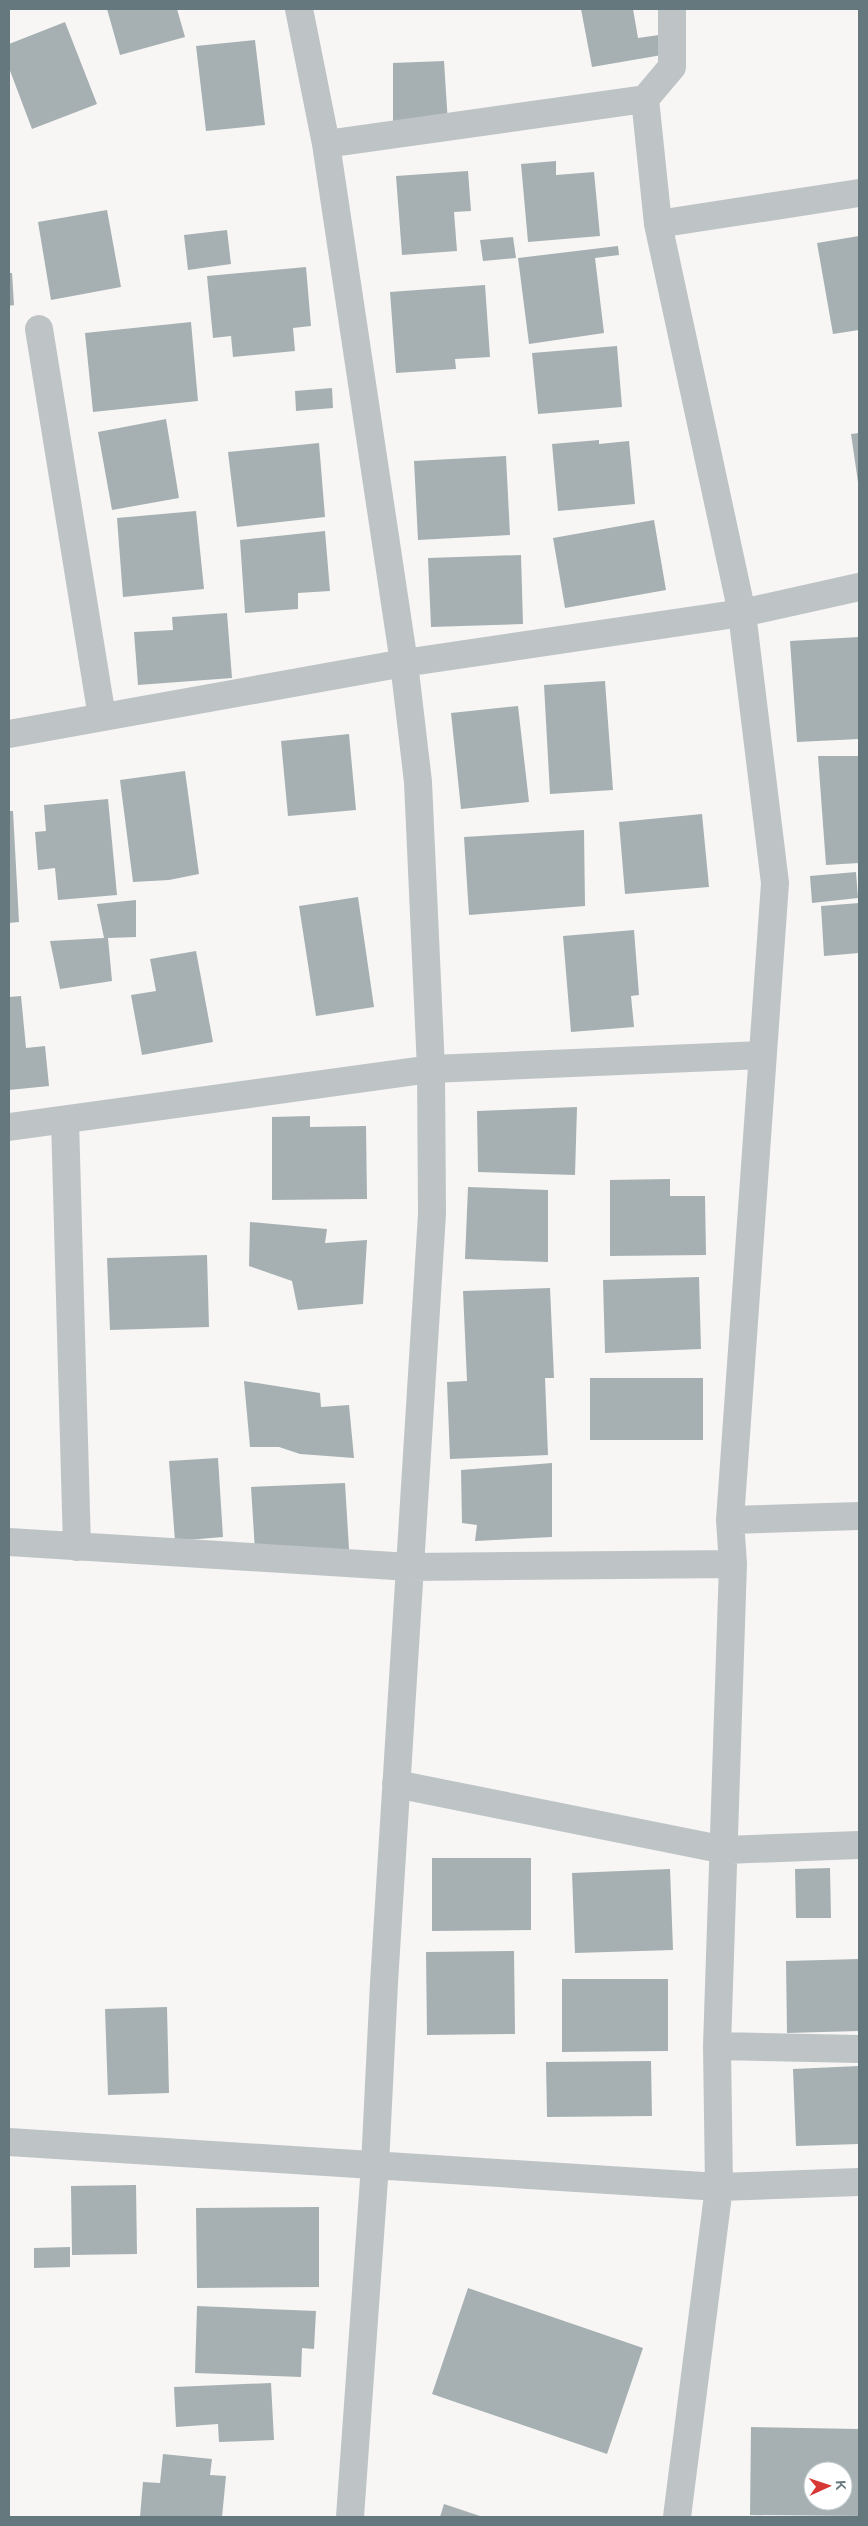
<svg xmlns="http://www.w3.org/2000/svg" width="868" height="2526" font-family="Arial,sans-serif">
	<rect width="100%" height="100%" fill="#f7f6f4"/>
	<path fill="#a6b0b3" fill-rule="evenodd" d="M107 9H177L185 37 120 55Z
		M581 9H633L638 38 659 35 662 55 592 67Z
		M65 22 97 104 32 129 9 68V44Z
		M255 40 265 125 206 131 196 46Z
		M444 61 448 124 393 125V63Z
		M556 161V175L594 172 600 236 528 242 521 164Z
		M468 171 471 211 454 212 457 251 402 255 396 176Z
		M107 210 121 287 51 300 38 222Z
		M227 230 231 264 188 270 184 235Z
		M859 236V330L833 334 817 243Z
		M513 237 516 258 483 261 480 240Z
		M618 246 619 255 595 258 604 333 529 344 518 258Z
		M306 267 311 326 293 328 295 351 233 357 231 336 213 338 207 276Z
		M9 273H12L14 305 9 306Z
		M485 285 490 357 455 359 456 369 396 373 390 292Z
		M191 322 198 401 93 412 85 333Z
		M617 346 622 407 538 414 532 353Z
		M332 388 333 408 296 411 295 391Z
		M166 419 179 498 112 510 98 432Z
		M859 433V482H858L851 434Z
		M599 440V444L629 441 635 504 558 511 552 444Z
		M319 443 325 517 237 527 228 452Z
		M506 456 510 535 418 540 414 461Z
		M196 511 204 589 123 597 117 518Z
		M654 520 666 590 565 608 553 538Z
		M325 531 330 591 298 593V609L245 613 240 540Z
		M521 555 523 624 431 627 428 558Z
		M227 613 232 678 138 685 134 632 173 630 172 617Z
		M859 637V739L797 742 790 641Z
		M605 681 613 790 550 794 544 685Z
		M518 706 529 802 461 809 451 713Z
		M349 734 356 810 288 816 281 741Z
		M818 756H859V863L826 865Z
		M185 771 199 874 169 880 133 882 120 780Z
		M108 799 117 895 58 900 55 868 38 870 35 832 46 831 44 805Z
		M9 811H13L19 922 9 923Z
		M702 814 709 887 625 894 619 822Z
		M584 830 585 906 469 915 464 837Z
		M856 872 858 898 812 903 810 876Z
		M358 897 374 1007 316 1016 299 906Z
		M136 900V937L108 938 112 981 60 989 50 941 104 938 97 904Z
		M859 903V953L824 956 821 906Z
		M634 930 639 995 631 996 634 1027 571 1032 563 936Z
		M196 951 213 1042 142 1055 131 995 156 991 150 959Z
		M21 996 26 1048 45 1046 49 1086 9 1090V997Z
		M577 1107 575 1175 478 1172 477 1111Z
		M310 1116V1127L366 1126 367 1199 272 1200V1117Z
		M670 1179V1196H705L706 1255 610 1256V1180Z
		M468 1187 548 1190V1262L465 1259Z
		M250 1222 327 1229 325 1243 367 1240 363 1304 298 1310 292 1281 249 1266Z
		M207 1255 209 1327 110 1330 107 1258Z
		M699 1277 701 1349 605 1353 603 1280Z
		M550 1288 554 1378H545L548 1455 450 1459 447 1382 467 1381 463 1291Z
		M590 1378H703V1440H590Z
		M244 1381 320 1393 321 1407 349 1405 354 1458 300 1454 279 1447H250Z
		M218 1458 223 1537 175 1541 169 1461Z
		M552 1463V1537L475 1541 477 1525 462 1523 461 1470Z
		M345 1483 349 1549 255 1551 251 1487Z
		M432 1858H531V1930L432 1931Z
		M830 1868 831 1918H796L795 1869Z
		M670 1869 673 1950 575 1953 572 1873Z
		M514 1951 515 2034 427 2035 426 1952Z
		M859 1959V2031L787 2033 786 1961Z
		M562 1979H668V2051L562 2052Z
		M167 2007 169 2093 108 2095 105 2009Z
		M651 2061 652 2116 547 2117 546 2062Z
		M859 2066V2144L796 2146 793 2069Z
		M136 2185 137 2254 72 2255 71 2186Z
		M319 2207V2287L197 2288 196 2208Z
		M70 2247V2267L34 2268V2248Z
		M468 2288 643 2348 607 2454 432 2394Z
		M197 2306 316 2311 314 2349 302 2348 301 2377 195 2373Z
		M271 2383 274 2440 219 2442 218 2424 176 2427 174 2387Z
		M751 2427 859 2429V2516L750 2515ZM813 2471H843V2501H813Z
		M163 2454 212 2459 210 2475 226 2476 222 2517H140L143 2482 160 2483Z
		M444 2504 483 2517H440Z"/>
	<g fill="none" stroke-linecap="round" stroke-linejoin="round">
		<path stroke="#bec4c6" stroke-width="28" d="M299 9 326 144 404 663 418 782 431 1069 432 1214 384 1983 375 2165 350 2517
			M672 9V67L645 99 658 224 742 613 775 883 730 1520 733 1564 717 2046 719 2187 677 2517
			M326 144 645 99
			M658 224 859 193
			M39 329 102 717
			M9 734 404 663 742 613 859 587
			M65 1120 77 1547
			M9 1127 431 1069 762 1055
			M730 1520 859 1516
			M9 1542 410 1567 733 1564
			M396 1784 725 1850 859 1845
			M717 2046 859 2049
			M9 2142 719 2187 859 2182"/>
	</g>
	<rect width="868" height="2526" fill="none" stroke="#64787d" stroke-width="20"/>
	<g transform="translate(828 2486) rotate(87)"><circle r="24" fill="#ffffff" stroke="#c1c9cb"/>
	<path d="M0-4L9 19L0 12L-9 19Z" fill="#d73835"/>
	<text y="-8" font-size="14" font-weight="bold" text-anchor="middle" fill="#64787d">K</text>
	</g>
</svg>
